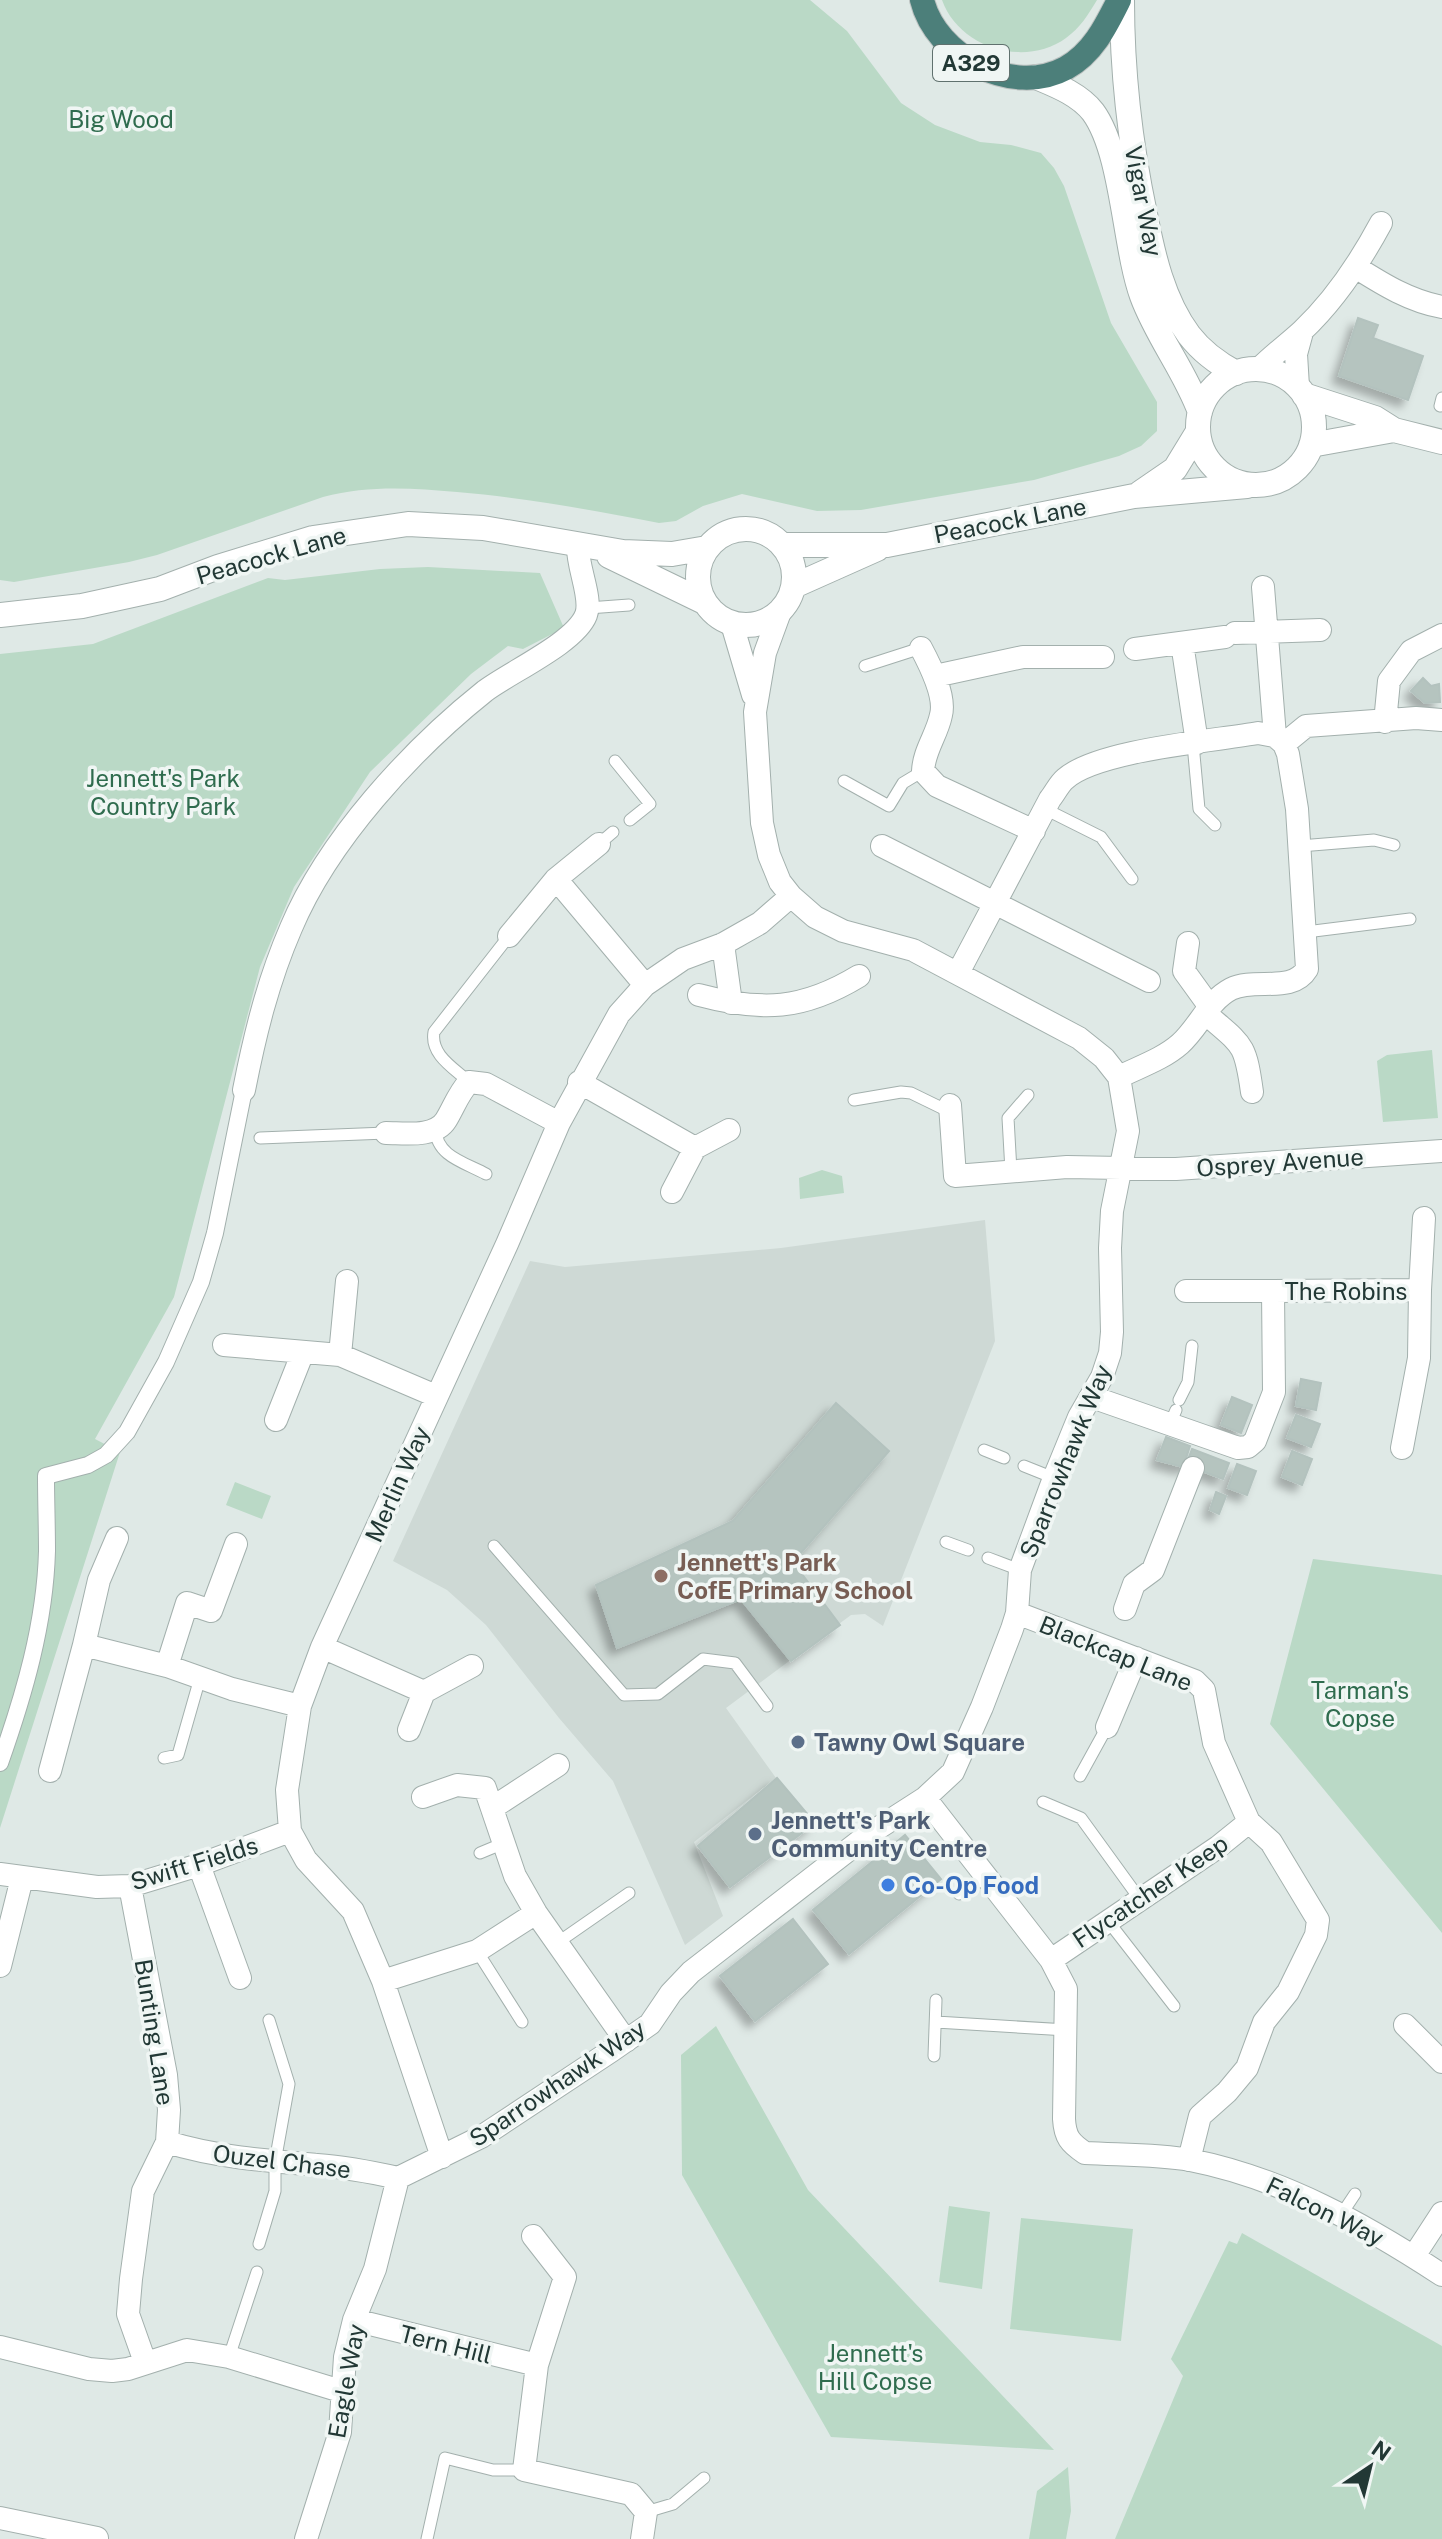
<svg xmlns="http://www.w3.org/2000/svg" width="1442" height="2539" font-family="'Public Sans',sans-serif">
	<defs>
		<filter id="shadow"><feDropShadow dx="-7" dy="7" stdDeviation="4" flood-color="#0004"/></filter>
	</defs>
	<rect width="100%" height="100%" fill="#dfe9e6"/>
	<path fill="#ced9d5" d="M985 1220 995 1341 883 1626 865 1614 851 1615 726 1708 776 1778 694 1842 723 1916 685 1945 613 1781 559 1718 486 1625 447 1590 393 1561 530 1261 565 1267 781 1248Z"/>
	<path fill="#bad9c6" d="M0 0H810L847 31 901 103 935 125 980 142 1011 145 1041 153 1054 168 1064 186 1111 323 1157 402V431L1141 446 1119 456 1034 480 861 510 817 511 742 494 703 506 676 521 659 523C591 510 527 498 457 492 411 488 369 485 323 497L157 555 129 562 14 582 0 580Z
		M942 0H1097C1088 15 1080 28 1066 38 1025 68 959 48 942 0Z
		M428 567 540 573 564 628 523 649 508 646 471 674 370 772 294 887 260 967 174 1297 95 1439 120 1452 0 1828V654L93 644 268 578 285 580 380 569Z
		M1432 1050 1438 1118 1383 1122 1377 1061 1387 1055Z
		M822 1170 842 1176 844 1193 800 1199 799 1178Z
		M235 1482 271 1496 262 1519 226 1505Z
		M1313 1559 1442 1575V1933L1270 1724Z
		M716 2026 808 2190 1054 2450 831 2437 682 2175 681 2055Z
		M949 2206 990 2212 982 2289 939 2282Z
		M1021 2218 1133 2229 1121 2341 1010 2329Z
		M1242 2233 1442 2346V2539H1115L1183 2376 1171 2359 1229 2241 1237 2244Z
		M1068 2467 1071 2511 1066 2539H1029L1037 2491Z"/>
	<path fill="#b5c4bf" stroke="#b3c2be" stroke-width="2" filter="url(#shadow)" d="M1358 318 1378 325 1373 338 1423 356 1408 400 1339 376Z
		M1423 678 1431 686 1439 684 1440 702 1425 703 1411 691Z
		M1301 1379 1321 1383 1316 1410 1296 1406Z
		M1232 1397 1252 1405 1241 1433 1221 1425Z
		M836 1403 889 1451 793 1562 840 1625 791 1661 741 1599 617 1648 596 1585 733 1521Z
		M1296 1415 1320 1424 1311 1447 1287 1438Z
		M1166 1437 1190 1446 1183 1467 1157 1460Z
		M1192 1449 1229 1463 1223 1479 1186 1465Z
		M1292 1451 1312 1459 1302 1485 1282 1477Z
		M1237 1464 1256 1471 1247 1495 1228 1488Z
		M1216 1492 1226 1496 1219 1514 1210 1510Z
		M777 1778 815 1823 730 1887 698 1846Z
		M905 1835 941 1879 849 1954 813 1910Z
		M793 1919 828 1964 755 2021 720 1976Z"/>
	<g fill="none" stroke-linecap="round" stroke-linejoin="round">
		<defs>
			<path id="service" d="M1440 406 1442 398
				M588 608 629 605
				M865 666 921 648
				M1193 744 1199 809 1215 825
				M615 761 650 804 630 820
				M844 781 889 806 903 783 923 771
				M1045 809 1101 837 1132 879
				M599 844 613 832
				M1300 846 1374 840 1394 845
				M1306 932 1410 919
				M469 1082C454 1068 430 1055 434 1032L509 936
				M854 1100 901 1092 911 1093 950 1112
				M436 1130C436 1156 466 1163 486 1174
				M260 1138 386 1133
				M1011 1171 1008 1118 1028 1095
				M1179 1400 1188 1382 1192 1346
				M1170 1424 1176 1410
				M984 1450 1004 1458
				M1024 1466 1054 1478
				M946 1542 968 1550
				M494 1546 624 1695 658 1694 703 1659 735 1663 767 1706
				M988 1558 1020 1570
				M164 1758 178 1755 200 1678
				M1080 1776 1107 1727
				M1043 1802 1081 1818 1139 1898
				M480 1853 504 1843
				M959 1894 986 1876
				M1108 1921 1174 2006
				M557 1943 629 1893
				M477 1951 522 2022
				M936 2022 1067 2030
				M934 2056 936 2000
				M1341 2215 1355 2194
				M259 2244 275 2191V2162L289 2084 269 2020
				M229 2357 257 2272
				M646 2512 673 2504 704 2478
				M427 2539 445 2458 493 2470H524"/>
			<path id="pedestrian" d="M0 1763C24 1695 45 1624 47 1551 47 1526 46 1501 46 1476L88 1465 106 1455 127 1432 166 1362 201 1282 215 1233 244 1090"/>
			<path id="minor" d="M1357 268C1384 285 1410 301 1442 307
				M1260 368C1273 355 1289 343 1302 331 1335 300 1360 262 1381 223
				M1298 387 1296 354 1302 332
				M1263 587 1275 736
				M732 624 753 695
				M1235 633 1320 630
				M1182 643 1197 743
				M921 648C930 665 946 696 941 715 937 735 924 750 923 771L937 786 1034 831
				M1135 649 1225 637
				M935 676 1023 657H1103
				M1385 722 1389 681 1411 651 1442 635
				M1284 744 1306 726 1416 718 1442 720
				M882 846 1149 981
				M556 879 645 985
				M509 936 556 879 599 844
				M1188 943 1184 971 1210 1007
				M723 944 731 1003
				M958 973 1050 799C1055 793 1059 784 1065 779 1097 750 1213 741 1258 733L1275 736 1284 744 1288 754 1297 809 1307 969C1292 994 1255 977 1231 989 1208 1001 1199 1027 1180 1044 1163 1059 1139 1067 1119 1077
				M699 995C762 1012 803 1010 859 976
				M1205 1013C1243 1046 1245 1042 1252 1092
				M579 1082 695 1148 729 1130
				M244 1090C255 1034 268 981 291 928 328 840 411 750 485 691 510 672 575 643 586 615 593 598 576 565 578 544
				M950 1105 955 1176 1067 1167 1176 1169 1442 1151
				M386 1133C404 1133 435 1138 446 1120 454 1107 458 1094 469 1082L486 1084 559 1123
				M672 1192 695 1148
				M1420 1290 1424 1218
				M1186 1291H1273
				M224 1345 340 1355 436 1396
				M340 1355 347 1281
				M1092 1397 1238 1448 1248 1447 1255 1441 1274 1392 1273 1291 1420 1290 1419 1358 1402 1448
				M276 1420 303 1352
				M1125 1609 1134 1584 1153 1570 1193 1468
				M1017 1613 1195 1681 1204 1690 1214 1743 1249 1822 1271 1842 1318 1920 1316 1935 1288 1992 1264 2022 1247 2068 1227 2092 1200 2116 1189 2160
				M84 1645 99 1580 117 1538
				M322 1647 424 1692
				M167 1666 187 1603 211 1611 236 1544
				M1107 1727 1136 1658
				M409 1730 424 1692 472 1666
				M50 1771 84 1645 167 1666 232 1689 300 1706
				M423 1797 457 1785 485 1788 515 1876 536 1913 626 2041
				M925 1798 1051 1960 1066 1989 1064 2119C1065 2137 1070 2143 1085 2153 1120 2155 1157 2154 1190 2160 1282 2178 1364 2224 1442 2275
				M492 1808 558 1765
				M199 1865 240 1978
				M0 1874 97 1887 130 1886 199 1865 290 1831
				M130 1886 166 2075 169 2110 167 2142 143 2191 131 2279 128 2314 145 2362
				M1051 1960 1218 1847 1249 1822
				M0 1966 22 1878
				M383 1981 477 1951 536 1913
				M1405 2025 1442 2062
				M167 2142C215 2157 267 2161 317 2165 344 2167 371 2172 398 2178
				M442 2157 383 1981 353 1911 306 1860 290 1831 287 1790 300 1706 322 1647 507 1244 559 1123 619 1014 645 985 683 959 723 944 760 923 791 896
				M398 2178 481 2137 611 2051 650 2024 671 1993 691 1972 869 1834 925 1798 953 1772 982 1707 1012 1629 1017 1613 1020 1570 1054 1478 1079 1417 1102 1377 1110 1353 1112 1332 1110 1248 1112 1211 1128 1131 1119 1077 1104 1058 1079 1038 913 950 843 931 815 917 791 896 780 882 769 855 762 823 755 712 765 653 780 612
				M533 2236 565 2277 537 2365 524 2470 631 2494 646 2512 642 2539
				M1414 2256 1442 2213
				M354 2320 537 2365
				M0 2347 89 2369 112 2371 128 2369 187 2350 229 2357 344 2392
				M0 2518 97 2538
				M306 2539 340 2432 345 2357 354 2320 375 2269 398 2178"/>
			<path id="tertiary" d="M1122 0C1122 73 1130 143 1145 214 1153 255 1163 300 1189 335 1202 352 1217 363 1236 373
				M1036 77C1055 85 1079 94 1093 112 1123 153 1124 246 1142 296 1157 337 1185 371 1200 412
				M1198 427a58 58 0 1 1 116 0a58 58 0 1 1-116 0Z
				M1304 395 1375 418 1394 430 1442 442
				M1311 445 1394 430
				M1140 493 1175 469 1197 433
				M698 577a48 48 0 1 1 96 0a48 48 0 1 1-96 0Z
				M782 545H887L1134 496 1247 486
				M609 556 704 602
				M794 586 877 549
				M0 615 82 606 160 589 218 567 313 538 408 524 483 528 623 552 672 554 707 548"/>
			<path id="trunk" d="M922 0C936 57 1013 97 1066 68 1093 53 1106 26 1119 0"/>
		</defs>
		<use href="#service" stroke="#a3b0ad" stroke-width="13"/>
		<use href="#pedestrian" stroke="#a3b0ad" stroke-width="18"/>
		<use href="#minor" stroke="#a3b0ad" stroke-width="24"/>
		<use href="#tertiary" stroke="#a3b0ad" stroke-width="26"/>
		<use href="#trunk" stroke="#bdc3c2" stroke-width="26"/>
		<use href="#service" stroke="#fff" stroke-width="11"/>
		<use href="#pedestrian" stroke="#fff" stroke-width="16"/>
		<use href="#minor" stroke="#fff" stroke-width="22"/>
		<use href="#tertiary" stroke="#fff" stroke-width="24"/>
		<use href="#trunk" stroke="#4c7f7a" stroke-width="24"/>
	</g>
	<circle fill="#8d6e63" stroke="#f0f6f4" stroke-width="3" cx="661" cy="1576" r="8"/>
	<g fill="#5c6f8a" stroke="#f0f6f4" stroke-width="3">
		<circle cx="798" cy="1742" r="8"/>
		<circle cx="755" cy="1834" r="8"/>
	</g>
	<circle fill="#3f7fe0" stroke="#f0f6f4" stroke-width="3" cx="888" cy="1885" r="8"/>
	<g text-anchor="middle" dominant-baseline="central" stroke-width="7" stroke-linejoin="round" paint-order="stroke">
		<rect fill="#f0f6f4" stroke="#60716e" stroke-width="2" x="933" y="45" width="76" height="36" rx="6"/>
		<g font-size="22" font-weight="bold" fill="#223835">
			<text x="971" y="63">A329</text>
		</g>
		<g font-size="24" fill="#2f6c4e" stroke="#f0f6f4">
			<text x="121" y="119">Big Wood</text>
			<text x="163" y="778">Jennett's Park<tspan x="163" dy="28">Country Park</tspan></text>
			<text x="1360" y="1690">Tarman's<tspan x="1360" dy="28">Copse</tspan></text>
			<text x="875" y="2353">Jennett's<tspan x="875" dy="28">Hill Copse</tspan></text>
		</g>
		<g font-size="24" fill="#223835" stroke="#f0f6f4">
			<text transform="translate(1144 201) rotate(79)">Vigar Way</text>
			<text transform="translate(1010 520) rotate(-11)">Peacock Lane</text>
			<text transform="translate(271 555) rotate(-16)">Peacock Lane</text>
			<text transform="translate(1280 1162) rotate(-4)">Osprey Avenue</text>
			<text x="1346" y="1291">The Robins</text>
			<text transform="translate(1065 1461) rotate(-68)">Sparrowhawk Way</text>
			<text transform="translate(397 1484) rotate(-66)">Merlin Way</text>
			<text transform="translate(1116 1653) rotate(22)">Blackcap Lane</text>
			<text transform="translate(194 1863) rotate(-17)">Swift Fields</text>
			<text transform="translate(1150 1891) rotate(-34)">Flycatcher Keep</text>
			<text transform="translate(155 2032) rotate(81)">Bunting Lane</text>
			<text transform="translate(557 2083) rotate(-34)">Sparrowhawk Way</text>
			<text transform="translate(282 2161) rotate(7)">Ouzel Chase</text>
			<text transform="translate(1325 2211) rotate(26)">Falcon Way</text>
			<text transform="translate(446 2344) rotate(14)">Tern Hill</text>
			<text transform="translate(346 2381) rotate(-80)">Eagle Way</text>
		</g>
		<g font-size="24" font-weight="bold" fill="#785e54" stroke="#f0f6f4" text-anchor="start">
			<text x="677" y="1562">Jennett's Park<tspan x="677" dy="28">CofE Primary School</tspan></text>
		</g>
		<g font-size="24" font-weight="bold" fill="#4e5e75" stroke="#f0f6f4" text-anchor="start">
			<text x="814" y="1742">Tawny Owl Square</text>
			<text x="771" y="1820">Jennett's Park<tspan x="771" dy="28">Community Centre</tspan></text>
		</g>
		<g font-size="24" font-weight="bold" fill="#366cbe" stroke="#f0f6f4" text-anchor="start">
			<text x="904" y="1885">Co-Op Food</text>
		</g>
	</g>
	<g transform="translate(1370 2467) rotate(35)" stroke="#f0f6f4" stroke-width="6" paint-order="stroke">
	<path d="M0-6L14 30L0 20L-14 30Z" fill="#223835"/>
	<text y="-12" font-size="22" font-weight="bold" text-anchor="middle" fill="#223835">N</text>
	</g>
</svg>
